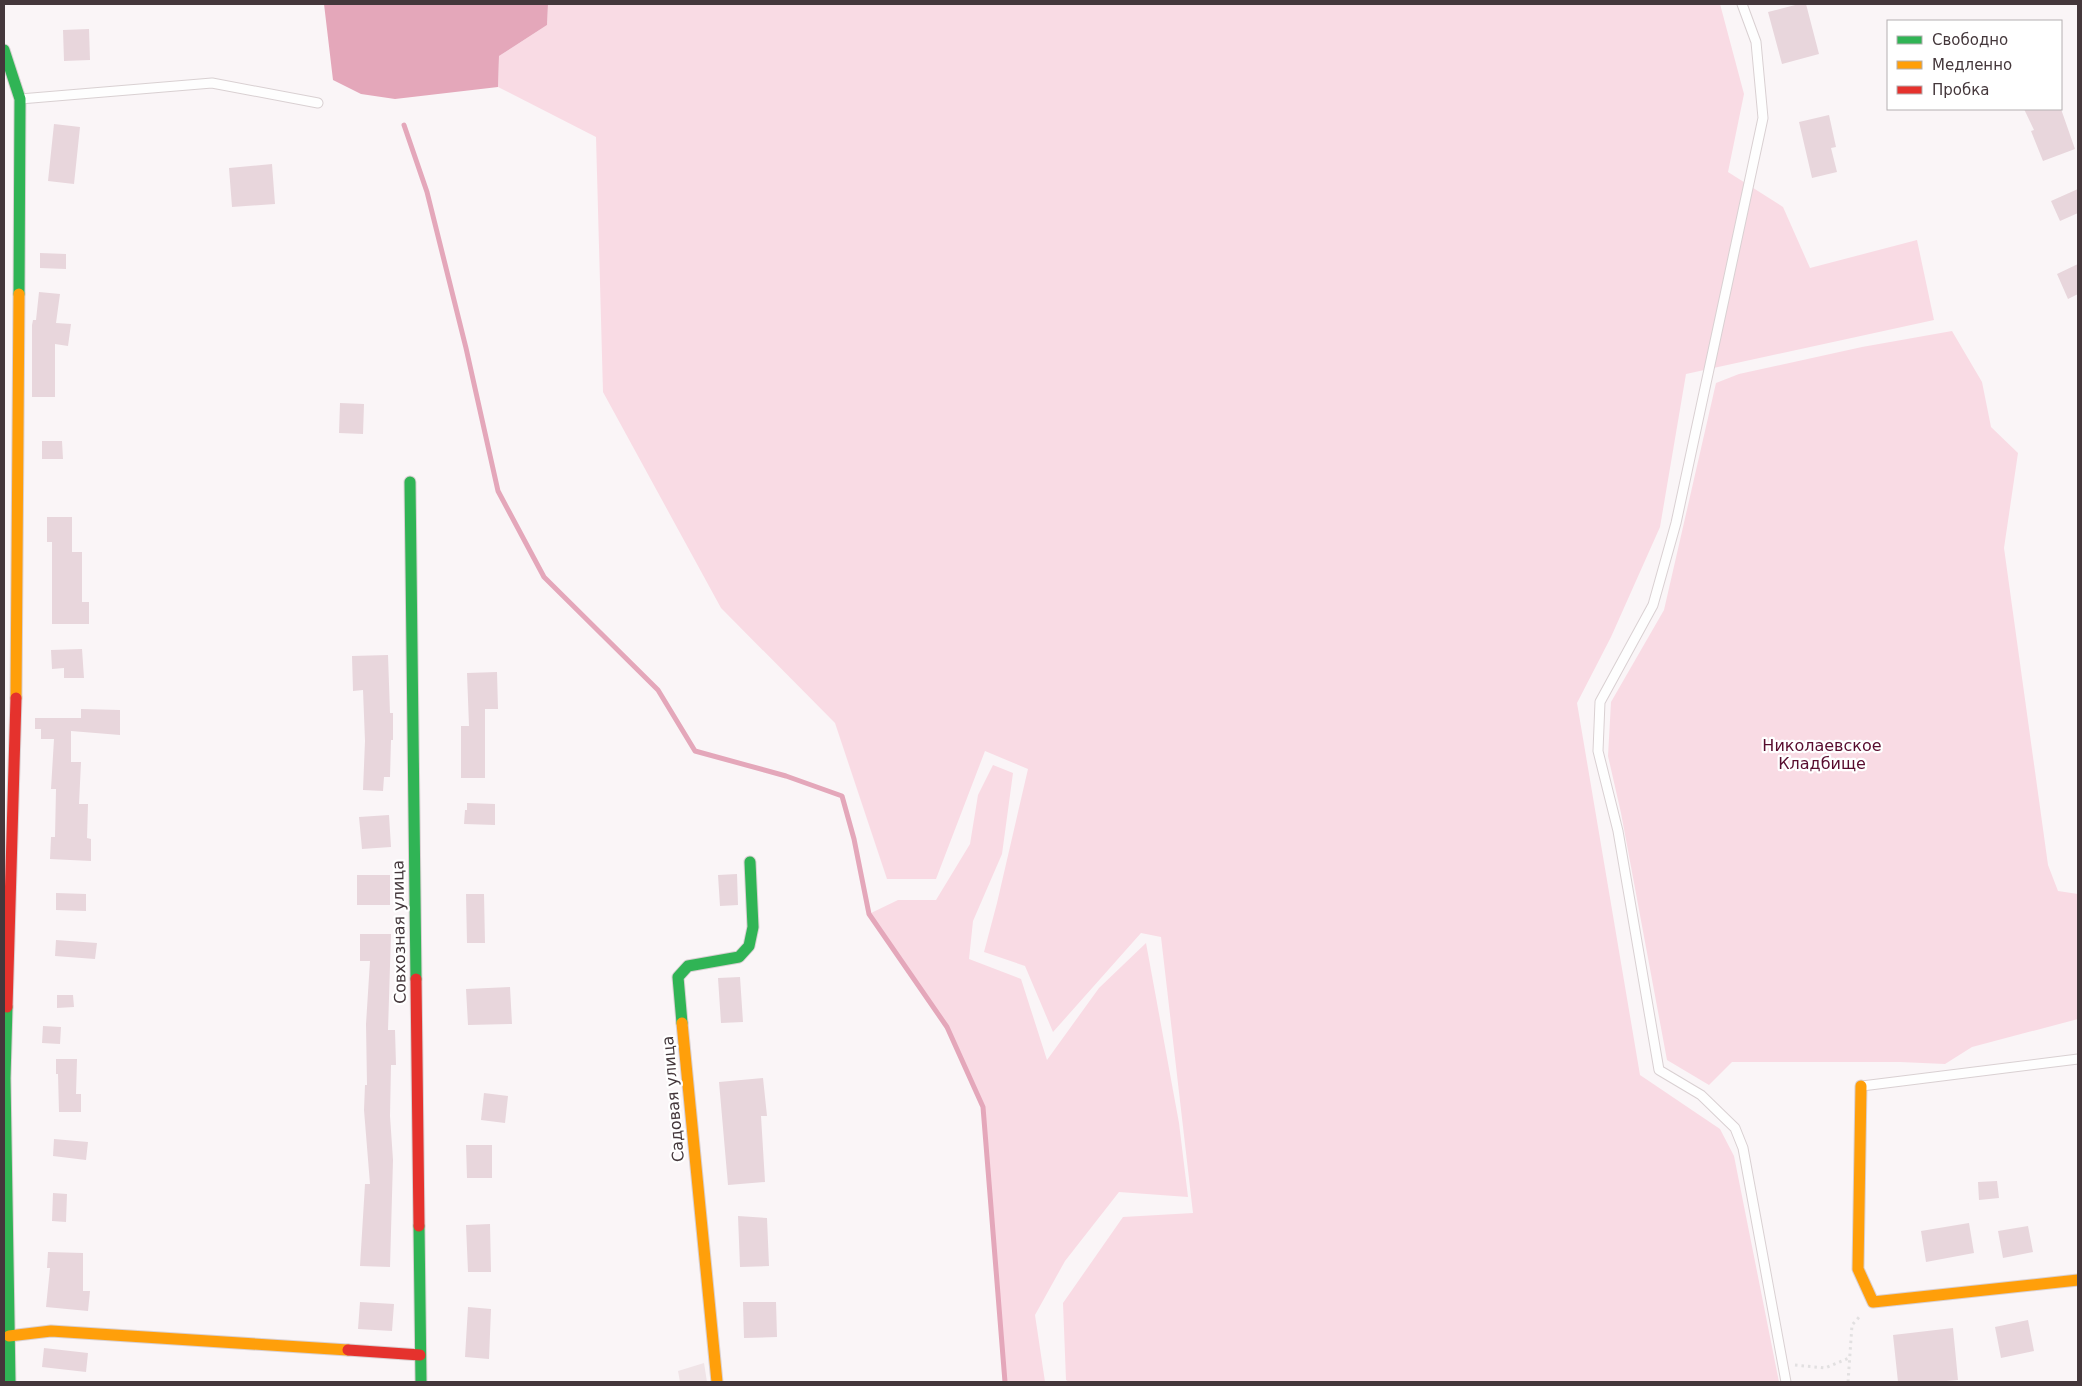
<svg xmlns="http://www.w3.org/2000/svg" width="2082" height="1386" font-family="'DejaVu Sans',sans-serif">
	<rect width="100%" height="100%" fill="#faf5f7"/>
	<path fill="#f0e4e7" d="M704 1363 707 1382H680L678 1371Z"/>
	<path fill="#f9dbe4" d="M548 4H1720L1744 94 1728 172 1783 207 1810 268 1917 240 1934 320 1686 374 1660 527 1611 637 1577 703 1640 1075 1720 1129 1734 1156 1779 1382H1069L1066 1380 1063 1303 1123 1217 1193 1213 1161 937 1141 933 1053 1032 1025 966 984 952 997 903 1028 769 985 751 936 879H887L835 723 721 608 603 392 596 137 498 87 499 56 547 25Z
		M1952 331 1982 382 1991 427 2018 453 2004 548 2048 865 2058 891 2078 894V1019L1972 1047 1945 1064 1900 1062H1732L1709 1085 1667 1060 1621 813 1608 756 1611 702 1664 610 1716 383 1739 374 1862 347Z
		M993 765 1013 773 1002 854 973 921 969 959 1021 979 1047 1060 1099 988 1146 943 1179 1123 1188 1197 1119 1192 1065 1261 1035 1315 1045 1382H1005L983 1107 947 1027 869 914 898 900H936L970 844 978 795Z"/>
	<path fill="#e4a7ba" d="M324 4H548L547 25 499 56 498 87 395 99 361 94 333 80Z"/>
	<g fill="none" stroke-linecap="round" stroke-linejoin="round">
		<path stroke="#e4a7ba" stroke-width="5" d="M404 125 427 192 466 348 498 491 544 577 658 690 695 751 786 776 842 796 854 839 869 914 947 1027 983 1107 1005 1382"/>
	</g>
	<path fill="#e8d6dc" d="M1799 4H1806L1819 54 1782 64 1768 12Z
		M89 29 90 60 64 61 63 30Z
		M2024 109H2061L2075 149 2043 161 2031 131 2034 130Z
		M1829 115 1836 147 1831 148 1837 172 1812 178 1799 122Z
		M54 124 80 127 74 184 48 181Z
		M272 164 275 204 232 207 229 168Z
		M2078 189V213L2060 221 2051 201Z
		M40 253 66 254V269L40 268Z
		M2078 264V294L2068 299 2057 274Z
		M39 292 60 294 56 323 71 324 68 346 55 344V397H32V325L33 320H36Z
		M340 403 364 404 363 434 339 433Z
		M42 441H62L63 459H42Z
		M47 517H72V552H82V602H89V624H52V542H47Z
		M82 649 84 678H64V668L52 669 51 650Z
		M388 655 390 713H393V740H391L390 777H384L383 791 363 790 365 741 363 690 353 691 352 656Z
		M497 672 498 709H485V778H461V726H469L467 673Z
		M81 709 120 710V735L71 731V762H81L79 804H88L87 838 91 839V861L50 859 51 837H55L56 789H51L54 739H41V729H35V718H81Z
		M467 803 495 804V825L464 824 465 810H467Z
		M389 815 391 847 362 849 359 817Z
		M737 874 738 905 720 906 718 875Z
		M357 875H390V905H357Z
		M56 893 86 894V911L56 910Z
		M466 894H484L485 943H467Z
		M360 934H391L388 1030H395L396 1065H391L390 1116 393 1160 390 1267 360 1266 365 1184H370L364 1110 365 1085H367L366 1024 370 961H360Z
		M56 940 97 943 95 959 55 956Z
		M740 977 743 1022 721 1023 718 978Z
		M510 987 512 1024 468 1025 466 989Z
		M57 995H73L74 1007 57 1008Z
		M43 1026 61 1027 60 1044 42 1043Z
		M56 1059H77L76 1094H81V1112H59L58 1074H56Z
		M763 1078 767 1116H761L765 1182 728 1185 719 1082Z
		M484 1093 508 1096 505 1123 481 1120Z
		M54 1139 88 1142 86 1160 53 1156Z
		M466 1145H492V1178H467Z
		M1997 1181 1999 1198 1979 1200 1978 1182Z
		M53 1193 67 1194 66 1222 52 1221Z
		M738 1216 767 1218 769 1266 740 1267Z
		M1969 1223 1974 1253 1926 1262 1921 1231Z
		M490 1224 491 1272H468L466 1225Z
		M2028 1226 2033 1252 2003 1258 1998 1231Z
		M48 1252 83 1253V1291H90L88 1311 46 1307 50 1268H47Z
		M360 1302 394 1304 392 1331 358 1329Z
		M743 1302H776L777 1337 744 1338Z
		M468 1307 491 1309 489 1359 465 1357Z
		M2028 1320 2034 1351 2001 1358 1995 1327Z
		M1953 1328 1958 1380 1935 1382H1898L1893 1335Z
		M44 1348 88 1353 86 1372 42 1367Z"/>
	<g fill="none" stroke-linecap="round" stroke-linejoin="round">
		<defs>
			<path id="lane" d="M1742 4 1756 42 1763 118 1676 523 1653 605 1600 702 1598 751 1618 831 1659 1070 1701 1095 1735 1128 1743 1148 1786 1382
				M20 99 212 83 318 103
				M1862 1086 2078 1059"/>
			<path id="fast" d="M4 50 20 99 19 294
				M410 482 416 979
				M7 1007 5 1078 10 1382
				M682 1023 678 977 688 966 739 957 749 946 753 927 750 862
				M419 1226 421 1382"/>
			<path id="slow" d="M16 698 19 294
				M682 1023 717 1382
				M1861 1086 1858 1269 1873 1302 2078 1280
				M9 1336 51 1331 348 1350"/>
			<path id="jam" d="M416 979 419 1226
				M7 1007 16 698
				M348 1350 420 1355"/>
		</defs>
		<use href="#lane" stroke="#d9d0d2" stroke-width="11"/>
		<use href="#fast" stroke="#d9d0d2" stroke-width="13"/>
		<use href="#slow" stroke="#d9d0d2" stroke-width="13"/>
		<use href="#jam" stroke="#d9d0d2" stroke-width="13"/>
		<path stroke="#e2e0e1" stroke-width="3" stroke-dasharray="2.5 4" stroke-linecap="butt" d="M1795 1365 1825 1368 1849 1358
			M1848 1382 1852 1325 1861 1315"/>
		<use href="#lane" stroke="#fefefe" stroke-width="9"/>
		<use href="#fast" stroke="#30b455" stroke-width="11"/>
		<use href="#slow" stroke="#ff9f0a" stroke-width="11"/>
		<use href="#jam" stroke="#e5322d" stroke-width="11"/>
	</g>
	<g text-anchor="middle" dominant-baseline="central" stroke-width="4.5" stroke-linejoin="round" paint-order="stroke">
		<g font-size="16" fill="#580c2e" stroke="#fff">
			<text x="1822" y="745">Николаевское<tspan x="1822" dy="18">Кладбище</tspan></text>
		</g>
		<g font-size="16" fill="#44373b" stroke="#fff">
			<text transform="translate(399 932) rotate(-91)">Совхозная улица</text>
			<text transform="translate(673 1099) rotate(-95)">Садовая улица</text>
		</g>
	</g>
	<rect width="2082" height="1386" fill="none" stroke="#44373b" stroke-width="10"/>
	<rect x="1887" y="20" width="175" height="90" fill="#ffffff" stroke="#b4afb1"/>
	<rect x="1897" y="36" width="25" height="8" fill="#30b455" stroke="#b4afb1"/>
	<text x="1932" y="45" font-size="15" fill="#44373b">Свободно</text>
	<rect x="1897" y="61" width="25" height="8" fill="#ff9f0a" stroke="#b4afb1"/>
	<text x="1932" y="70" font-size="15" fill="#44373b">Медленно</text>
	<rect x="1897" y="86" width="25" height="8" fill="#e5322d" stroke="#b4afb1"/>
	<text x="1932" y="95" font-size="15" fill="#44373b">Пробка</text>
</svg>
